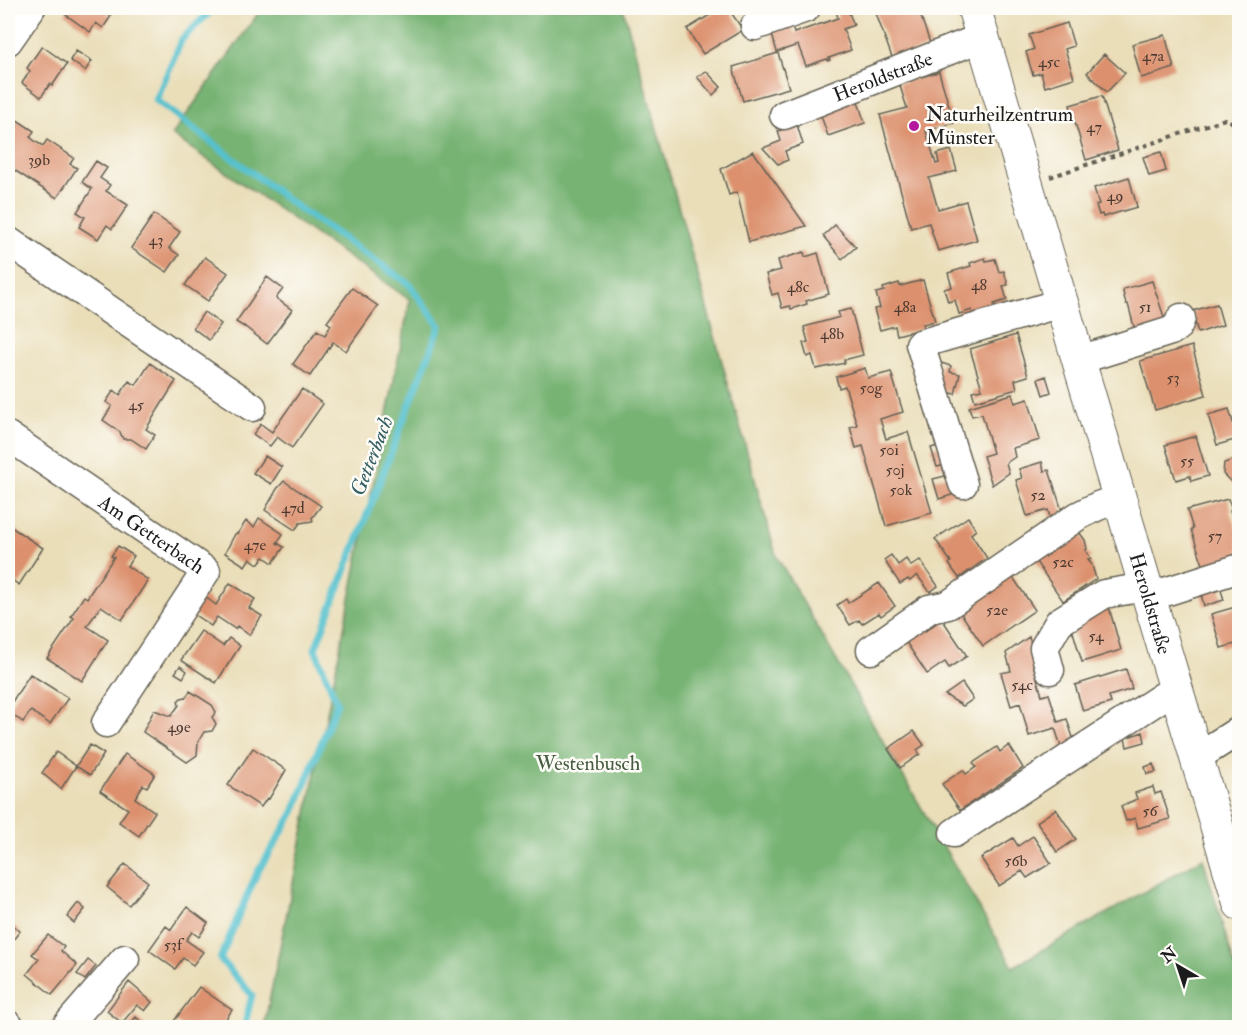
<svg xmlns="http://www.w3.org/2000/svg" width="1247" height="1035" font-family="'IM FELL Double Pica',serif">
	<rect width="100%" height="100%" fill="#fdfcf7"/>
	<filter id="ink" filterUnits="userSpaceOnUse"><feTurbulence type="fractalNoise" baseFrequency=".0167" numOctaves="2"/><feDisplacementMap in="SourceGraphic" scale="12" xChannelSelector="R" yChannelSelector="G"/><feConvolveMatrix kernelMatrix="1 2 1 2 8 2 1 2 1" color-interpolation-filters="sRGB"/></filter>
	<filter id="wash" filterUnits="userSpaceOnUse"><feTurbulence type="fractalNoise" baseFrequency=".008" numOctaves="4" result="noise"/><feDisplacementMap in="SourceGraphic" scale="24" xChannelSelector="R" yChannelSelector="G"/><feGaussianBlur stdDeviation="1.35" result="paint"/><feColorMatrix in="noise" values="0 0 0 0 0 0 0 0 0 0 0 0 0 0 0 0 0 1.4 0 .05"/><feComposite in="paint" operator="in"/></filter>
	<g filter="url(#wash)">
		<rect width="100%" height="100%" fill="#eadeb9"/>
		<path fill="#77b373" stroke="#4a6848" stroke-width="1.5" d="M262 8H623L776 555 1013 967 1203 858 1239 981V1027H264L410 300 172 135Z"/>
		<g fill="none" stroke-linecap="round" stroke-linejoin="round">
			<path stroke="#55c1ce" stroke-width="7" d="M214 8 182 39 156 100 297 207 409 284 440 326 315 649 337 703 294 812 257 873 220 959 252 995 244 1028"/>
		</g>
		<g id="blocks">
			<path fill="#dc906d" d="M70 8H111L107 14 111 16 103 28 96 23 90 32 65 14Z
				M721 8H728L743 30 703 54 687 29Z
				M835 8H847L854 25 843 29 851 50 829 58 830 60 828 61 827 59 806 66 798 45 777 52 771 31 791 23 794 33 838 18Z
				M874 8H918L931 46 893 60Z
				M1067 23 1074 46 1065 49 1074 78 1045 87 1041 73 1033 75 1026 52 1034 49 1029 35Z
				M1165 35 1174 68 1141 78 1132 44Z
				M42 46 67 64 52 86 50 84 41 97 22 83 30 71 27 68Z
				M76 51 92 61 85 71 70 60Z
				M778 53 789 88 743 101 733 67Z
				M1104 54 1125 73 1107 92 1087 73Z
				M706 71 721 87 713 95 697 77Z
				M939 72 954 123 926 131 936 164 939 163 937 154 951 150 957 171 929 178 938 209 966 201 977 240 938 251 929 223 911 228 880 115 907 108 899 83Z
				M855 93 865 123 828 136 818 107Z
				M1102 96 1118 150 1086 160 1070 105Z
				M8 114 34 131 30 137 36 142 43 146 47 140 74 158 70 164 77 168 57 198 8 166Z
				M797 125 803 144 785 151 788 160 778 164 763 148 781 141 778 131Z
				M753 151 806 226 749 242 737 192 729 195 721 169Z
				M1161 152 1166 171 1149 176 1143 157Z
				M96 161 107 168 100 178 110 185 106 191 128 205 112 229 107 225 98 239 79 227 85 217 77 212 92 189 82 182Z
				M1129 177 1137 207 1103 217 1102 214 1099 215 1096 205 1099 204 1094 188Z
				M154 214 180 232 169 248 179 255 167 272 131 248Z
				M835 225 856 247 842 259 823 236Z
				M804 252 805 257 818 253 829 294 806 301 807 304 791 309 790 306 782 308 778 293 772 295 766 274 781 270 778 260Z
				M205 257 228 273 208 301 185 285Z
				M985 258 986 261 995 259 999 272 1004 271 1008 285 1003 286 1007 300 994 304 995 307 973 314 972 310 959 314 955 300 948 302 944 289 952 287 948 273 971 266 970 263Z
				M267 277 283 289 276 298 292 310 267 344 244 326V327L236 322Z
				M923 280 935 321 923 324 924 328 897 335 895 326 880 330 874 309 880 308 876 293 884 291 883 288 899 283 900 286Z
				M1152 281 1168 329 1137 338 1128 304H1126L1123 292 1124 289Z
				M352 288 378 306 346 351 333 342 310 376 293 364 317 330 325 335 331 325 327 322Z
				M1217 304 1223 325 1198 333 1192 311Z
				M851 309 863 355 844 360 845 363 816 369 812 355 807 357 803 343 808 342 804 327 840 317 838 312Z
				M204 312 221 324 209 340 193 328Z
				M1016 335 1028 376 1015 380 1017 389 975 401 972 391 982 389 970 349Z
				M1192 346 1206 395 1155 410 1140 361Z
				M150 363 176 381 146 429 155 435 146 449 131 439H123L120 432 103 420 112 406 106 402 114 390 120 395 129 381 136 385Z
				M941 363 951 366 950 372 960 374 955 394 944 391 936 386Z
				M865 368 868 378 891 372 903 412 880 419 886 439 908 432 932 513 886 526 863 446 856 448 850 427 857 425 845 386 839 388 836 377Z
				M1046 376 1051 392 1043 395 1038 379Z
				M302 389 323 404 292 448 277 437 270 446 253 434 261 424 272 432Z
				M1012 394 1015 403 1028 399 1040 440 1013 448 1015 457 1006 463 1009 473 992 485 983 456 993 453 982 414 972 416 969 407Z
				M1229 409 1238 439 1217 445 1208 415Z
				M1196 436 1208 476 1191 481 1190 476 1176 480 1165 445Z
				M944 444 950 464 937 467 931 448Z
				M265 456 282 467 271 484 253 473Z
				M1236 459 1239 464V481L1232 483 1223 474 1224 463Z
				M1042 462 1044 471 1049 470 1063 514 1050 518 1048 510 1027 516 1016 480 1022 478 1019 469Z
				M953 474 958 493 939 499 933 479Z
				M284 481 321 506 312 518 313 521 300 523 295 530 265 510 277 489Z
				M1228 499 1232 510 1230 511 1239 536 1237 537 1239 544V563L1206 573 1191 530 1193 529 1187 510Z
				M968 517 976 530 971 534 987 558 959 578 949 564 951 562 935 539Z
				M259 518 283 534 277 543 284 547 273 563 264 557 258 564 250 558 245 566 225 553 235 534 238 533 246 521 254 527Z
				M11 527 43 548 19 585 8 577V532Z
				M1077 529 1085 540 1087 549 1085 550 1091 558 1088 559 1092 565 1096 579 1063 601 1034 559Z
				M118 546 134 556 127 566 148 580 122 620 101 606 87 626 108 640 82 681 47 658 74 618 71 616 84 596 87 598 114 557 111 556Z
				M891 555 898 565 906 559 911 566 920 560 938 586 930 592 917 575 910 581 908 579 900 584 884 560Z
				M1010 573 1035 610 983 646 958 609Z
				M1218 580 1224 600 1204 606 1199 586Z
				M230 583 255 599 249 608 262 616 249 635 237 626 235 629 217 617 211 626 192 613 204 596 216 605Z
				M879 583 895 606 881 616 879 613 862 624 859 620 850 625 837 605 846 599 848 603Z
				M1108 604 1121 650 1082 662 1070 622Z
				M1239 606V643L1221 648 1211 614Z
				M942 619 967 656 949 668 945 662 927 674 902 636 920 625 924 632Z
				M201 631 223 646 229 638 240 646 216 683 181 660Z
				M1029 637 1037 663 1033 664 1042 696 1049 694 1058 722 1067 719 1075 744 1063 753 1055 728 1029 736 1020 703 1011 706 1001 673 1011 671 1006 653Z
				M180 666 187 671 183 678 175 673Z
				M1126 669 1132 689 1109 696 1111 703 1083 711 1075 685Z
				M30 674 68 698 50 724 31 711 23 722 8 712V708Z
				M962 683 973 699 963 706 945 695Z
				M190 691 212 705 216 712 212 717 216 724 212 731 204 732 198 742 197 755 187 762 143 732 154 710 171 716 179 705 178 701 181 698 186 697Z
				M914 731 924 745 917 750 920 754 900 768 888 749Z
				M1143 732 1145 742 1127 747 1125 738Z
				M90 745 104 754 90 775 76 766 61 789 42 773 56 752 76 766Z
				M1009 745 1023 768 960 810 942 784 963 770 966 774 976 767 973 763 997 747 1000 752Z
				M253 748 286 770 269 799 267 798 261 807 228 785Z
				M125 754 155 774 147 787 143 785 135 798 155 812 139 836 119 822 128 809 100 791Z
				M1153 764 1156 772 1147 774 1145 767Z
				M1153 787 1155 794 1161 792 1170 819 1138 828 1135 818 1126 821 1121 806 1137 799 1135 793Z
				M1056 809 1076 839 1057 852 1037 822Z
				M1033 836 1051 863 1027 878 1022 871 999 886 981 858 1013 838 1018 846Z
				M125 864 148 882 129 905 107 887Z
				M78 903 85 909 74 923 67 917Z
				M187 907 208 923 199 937 192 932 186 940 203 952 193 965 183 958 175 969 149 950 166 926 171 930Z
				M8 921 20 931 13 940 11 937 8 941Z
				M48 935 64 947 61 951 77 965 52 995 27 974 39 959 32 954Z
				M88 960 96 966 85 980 77 974Z
				M129 982 152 1002 145 1011 137 1005 122 1023 107 1011Z
				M199 987 232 1010 220 1028H184L174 1021Z
				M136 1017 148 1028H127Z"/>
		</g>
	</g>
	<g filter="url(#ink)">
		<use href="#blocks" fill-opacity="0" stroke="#646053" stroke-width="1.5"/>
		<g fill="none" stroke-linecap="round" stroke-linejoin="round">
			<defs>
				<g id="minor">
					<path d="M755 26 806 8"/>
					<path d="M8 41 31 8"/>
					<path id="s1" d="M784 115 983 37"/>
					<path d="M8 241 252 407"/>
					<path d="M1079 360 1171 331 1178 326 1181 318"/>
					<path id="s2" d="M8 436 206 571 106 723"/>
					<path d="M963 484 920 344 1061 303"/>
					<path d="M1149 597 1240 568"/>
					<path d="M871 650 929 609 948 605 1078 516 1098 506 1120 498"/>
					<path d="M1050 670 1044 648 1059 622 1104 594 1146 587"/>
					<path d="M1197 757 1240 730"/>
					<path d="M954 833 1176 688"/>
					<path d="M8 1025 11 1028"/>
					<path d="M65 1028 125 959"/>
				</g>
				<g id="major">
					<path id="s3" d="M974 8 1240 904"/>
				</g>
			</defs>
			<use href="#minor" stroke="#646053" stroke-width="31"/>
			<use href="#major" stroke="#646053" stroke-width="35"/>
			<path stroke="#646053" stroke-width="4" stroke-dasharray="4.5 4.5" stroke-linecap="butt" d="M1050 177 1225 119 1240 126"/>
			<use href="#minor" stroke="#fff" stroke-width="28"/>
			<use href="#major" stroke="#fff" stroke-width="33"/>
		</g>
	</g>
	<circle fill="#b5179e" stroke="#fdfcf7" stroke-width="2" cx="914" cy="126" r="6"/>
	<g text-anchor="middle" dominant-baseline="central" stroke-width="5" stroke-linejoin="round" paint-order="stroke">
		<g font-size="16" fill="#4c3930">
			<text x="1153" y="56">47a</text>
			<text x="1049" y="62">45c</text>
			<text x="1094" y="127">47</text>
			<text x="39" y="160">39b</text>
			<text x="1115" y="196">49</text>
			<text x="156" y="240">43</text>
			<text x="979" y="285">48</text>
			<text x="798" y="287">48c</text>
			<text x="905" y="307">48a</text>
			<text x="1145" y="307">51</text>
			<text x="832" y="334">48b</text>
			<text x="1173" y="378">53</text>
			<text x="871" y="388">50g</text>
			<text x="136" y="405">45</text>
			<text x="889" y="450">50i</text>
			<text x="1187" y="461">55</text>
			<text x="895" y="470">50j</text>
			<text x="901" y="490">50k</text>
			<text x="1038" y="495">52</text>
			<text x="293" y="508">47d</text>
			<text x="1215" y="536">57</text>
			<text x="255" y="545">47e</text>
			<text x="1063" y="562">52c</text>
			<text x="997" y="610">52e</text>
			<text x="1096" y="636">54</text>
			<text x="1022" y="685">54c</text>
			<text x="179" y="727">49e</text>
			<text x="1150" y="811">56</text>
			<text x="1016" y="861">56b</text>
			<text x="173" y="945">53f</text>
		</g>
		<g font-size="20" fill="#1c1c1c" stroke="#fdfcf7">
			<text stroke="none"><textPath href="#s1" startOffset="106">Heroldstraße</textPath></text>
			<text stroke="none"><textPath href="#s2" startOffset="174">Am Getterbach</textPath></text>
			<text stroke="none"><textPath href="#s3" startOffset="621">Heroldstraße</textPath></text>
		</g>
		<g font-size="20" fill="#1c1c1c" stroke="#fdfcf7" text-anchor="start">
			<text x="926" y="114">Naturheilzentrum<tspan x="926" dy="23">Münster</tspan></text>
		</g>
		<g font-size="20" fill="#465b41" stroke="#fdfcf7">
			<text x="588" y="763">Westenbusch</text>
		</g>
		<g font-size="21" font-style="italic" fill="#335e63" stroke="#fdfcf7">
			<text transform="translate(372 456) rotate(-69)">Getterbach</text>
		</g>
	</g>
	<rect width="1247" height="1035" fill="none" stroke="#fdfcf7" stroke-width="30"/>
	<g transform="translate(1178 966) rotate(321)" stroke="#fdfcf7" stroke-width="4.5" paint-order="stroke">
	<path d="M0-4.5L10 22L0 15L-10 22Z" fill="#1c1c1c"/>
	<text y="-9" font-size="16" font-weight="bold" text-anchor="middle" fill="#1c1c1c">N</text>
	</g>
</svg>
